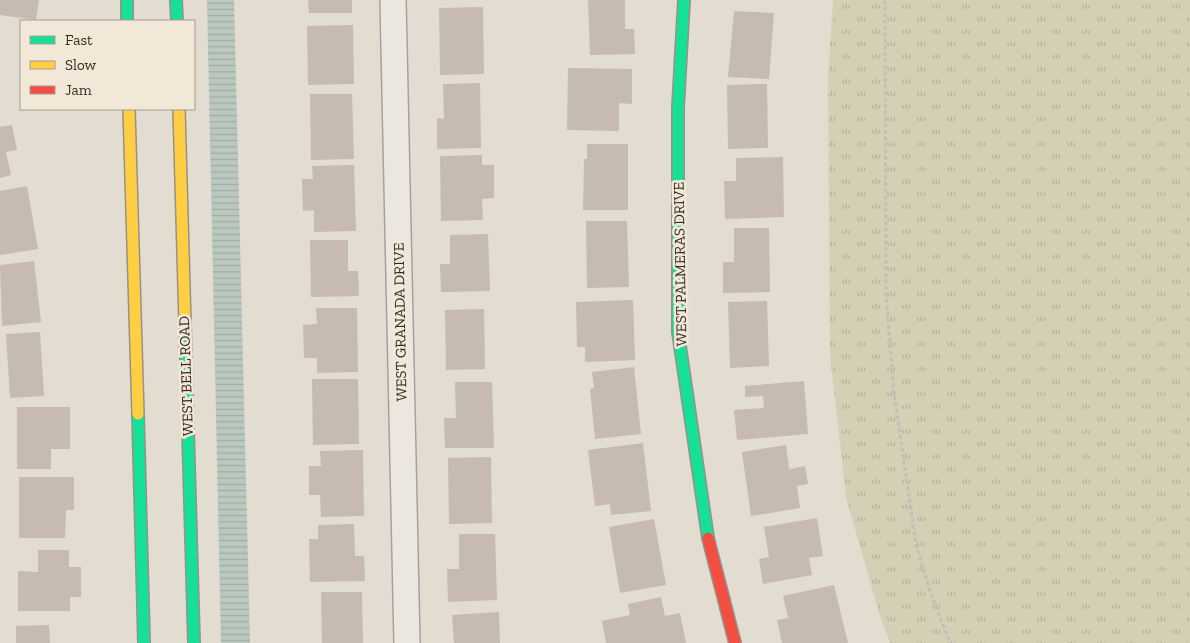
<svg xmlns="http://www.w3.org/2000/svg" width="1190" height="643" font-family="'Zilla Slab',serif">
	<defs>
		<pattern id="grass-tufts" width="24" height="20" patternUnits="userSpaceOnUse" patternTransform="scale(1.25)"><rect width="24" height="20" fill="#d3d0b5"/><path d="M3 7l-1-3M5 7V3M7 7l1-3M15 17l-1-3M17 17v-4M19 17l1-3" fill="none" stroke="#b6b39b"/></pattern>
		<pattern id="water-rules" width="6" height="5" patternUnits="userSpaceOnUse" patternTransform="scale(1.25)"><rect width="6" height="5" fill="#bac8bf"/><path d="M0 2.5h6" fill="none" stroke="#a0aca4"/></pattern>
	</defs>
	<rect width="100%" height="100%" fill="#e2dcd1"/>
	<path fill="url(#grass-tufts)" d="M833 0H1190V643H890L879 613 846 497 830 356 828 78Z"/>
	<path fill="url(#water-rules)" d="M207 0H234L250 643H221Z"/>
	<path fill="#c6bab2" d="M0 0H39L36 20 0 15Z
		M308 0H352V13H309Z
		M588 0H625V29H634L635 54 590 55Z
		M483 7 484 74 440 75 439 8Z
		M734 11 774 13 769 79 728 77Z
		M353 25 354 84 308 85 307 26Z
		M568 68 632 69V104L619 103V131L567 130Z
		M480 83 481 148 437 149V118L444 119 443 84Z
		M767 84 768 148 728 149 727 85Z
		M310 94H352L354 159 311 160Z
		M12 125 17 150 6 152 11 175 0 178V127Z
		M587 144H628V210H583L584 159H587Z
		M482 155V165H494V198L482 199 483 220 441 221 440 156Z
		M783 157 784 217 725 219 724 181H736V158Z
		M354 165 356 231 314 232V210L303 211 302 179H313L312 166Z
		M27 186 38 249 0 255V191Z
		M586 221H627L629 287 587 288Z
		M734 228H769L770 292 723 293V262H734Z
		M488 234 490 291 441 292 440 264H450V235Z
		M310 240H348V271H358L359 296 311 297Z
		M34 261 41 322 2 326 0 265Z
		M633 300 635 360 585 362V347H577L576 302Z
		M767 301 769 366 730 368 728 302Z
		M316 308H357L358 372 317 373V358H304L303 325 317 324Z
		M484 309 485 369 446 370 445 310Z
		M40 332 44 396 10 398 6 334Z
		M634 367 641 434 595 439 590 389 594 388 592 372Z
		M312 379H358L359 444 313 445Z
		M804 381 808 434 737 440 734 410 764 408 763 396 745 397V386Z
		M455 382H492L494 448H445L444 418H456Z
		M17 407H70V449H51V469H17Z
		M643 443 651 511 611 515 610 504 595 506 588 450Z
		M786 445 789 469 805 466 808 484 797 486 800 508 751 516 742 452Z
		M363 450 364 516 321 517 320 495H309V466H321L320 451Z
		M491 457 492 523 449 524 448 458Z
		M19 477H74V510H66L65 538H19Z
		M817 518 823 556 809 558 812 575 763 584 759 559 769 557 764 527Z
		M654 519 666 585 620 593 609 527Z
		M354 524 355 556H364L365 581 310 582 309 539H318V525Z
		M459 534H495L497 600 448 602 447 569H459Z
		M38 550H69V567H81V597H70V611H18V571L38 572Z
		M834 585 848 643H782L777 620 788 618 783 596Z
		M321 592H362L363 643H322Z
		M661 597 665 616 680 613 686 643H606L602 621 630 615 628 604Z
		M499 612 500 643H454L452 615Z
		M49 625 50 643H16V626Z"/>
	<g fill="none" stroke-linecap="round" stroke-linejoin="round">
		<defs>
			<path id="street" d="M393 0 407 643"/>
			<path id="fast" d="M127 0V21
				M176 0 177 21
				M684 0 678 107V332L708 538
				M185 324 194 643
				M138 414 144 643"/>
			<path id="slow" d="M129 109 138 414
				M179 109 185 324"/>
			<path id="jam" d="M708 538 735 643"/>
		</defs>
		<use href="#street" stroke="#a8a199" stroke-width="28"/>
		<use href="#fast" stroke="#989189" stroke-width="14"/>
		<use href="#slow" stroke="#989189" stroke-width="14"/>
		<use href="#jam" stroke="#989189" stroke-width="14"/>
		<path stroke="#c3beb8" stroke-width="3" stroke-dasharray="4 2.5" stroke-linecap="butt" d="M885 0 886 294 894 393 916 544 930 591 950 643"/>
		<use href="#street" stroke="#ebe7e0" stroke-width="25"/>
		<use href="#fast" stroke="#16e098" stroke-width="11"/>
		<use href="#slow" stroke="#ffcf43" stroke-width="11"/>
		<use href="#jam" stroke="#f24e42" stroke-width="11"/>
	</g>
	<g text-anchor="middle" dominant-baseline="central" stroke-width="5" stroke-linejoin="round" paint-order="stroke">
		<g font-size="15" fill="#372a21" stroke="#f2e8d8">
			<text transform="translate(680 264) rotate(-91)">WEST PALMERAS DRIVE</text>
			<text transform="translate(400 322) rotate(-91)">WEST GRANADA DRIVE</text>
			<text transform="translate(186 376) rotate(-92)">WEST BELL ROAD</text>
		</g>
	</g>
	<rect x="20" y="20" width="175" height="90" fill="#f2e8d8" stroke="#a79c8f"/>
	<rect x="30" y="36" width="25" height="8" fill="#16e098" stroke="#a79c8f"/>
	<text x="65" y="45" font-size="15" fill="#372a21">Fast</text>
	<rect x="30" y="61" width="25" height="8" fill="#ffcf43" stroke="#a79c8f"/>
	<text x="65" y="70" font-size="15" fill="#372a21">Slow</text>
	<rect x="30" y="86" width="25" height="8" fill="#f24e42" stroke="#a79c8f"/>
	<text x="65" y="95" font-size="15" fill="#372a21">Jam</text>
</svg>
